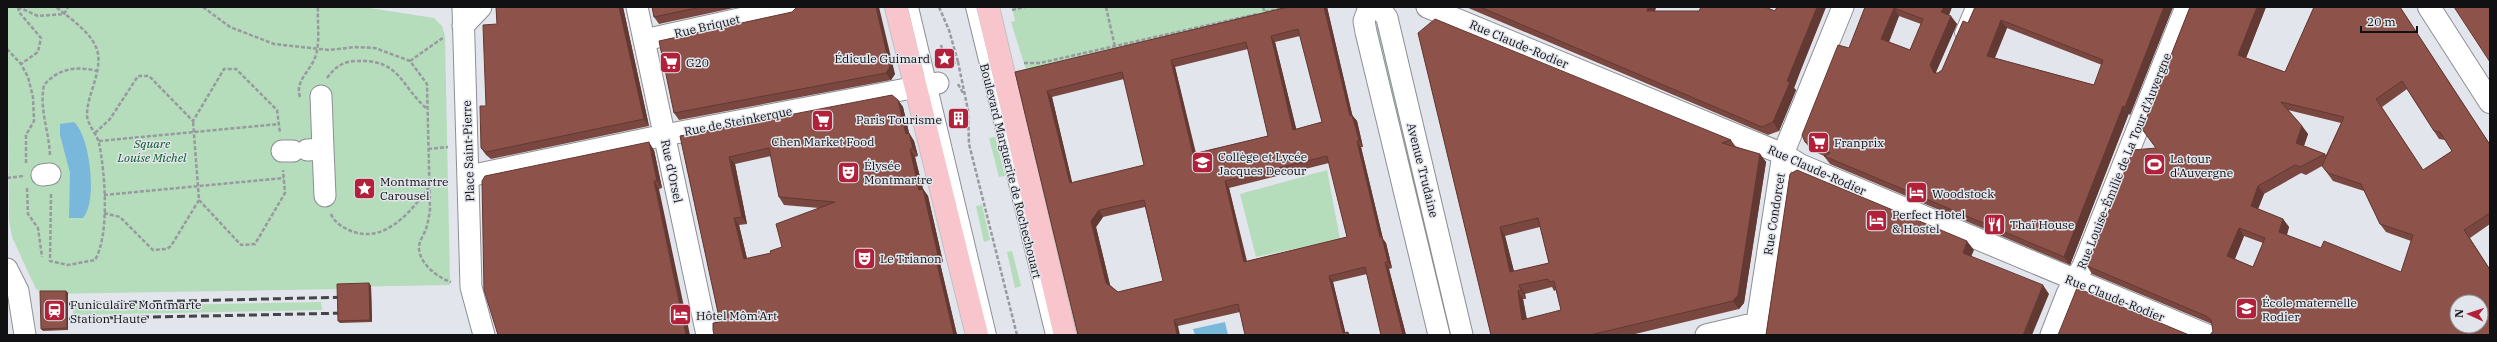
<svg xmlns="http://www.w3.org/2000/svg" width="2497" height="342" font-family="'IBM Plex Serif',serif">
	<rect width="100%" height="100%" fill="#e2e5eb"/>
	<path fill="#b5dcbb" d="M7 7H363L434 18 442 26 445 36 450 285 339 287V289L42 294 36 289 12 237 9 219Z
		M1012 7H1320L1028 76 1011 22 1015 21Z
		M1382 27 1421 188 1413 190 1374 29Z
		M995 137 1005 176 999 177 989 138Z
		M1327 170 1340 239 1256 257 1240 194Z
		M982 205 990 240 984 242 976 206Z
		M1426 212 1456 335H1447L1418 214Z
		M1012 251 1021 286 1015 288 1007 252Z
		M321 302 322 310 73 315V307Z"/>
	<path fill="#79b8da" d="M74 122C90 136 98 201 83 218H69L70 173 60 135V124Z
		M1225 322 1228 335H1195L1193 329Z"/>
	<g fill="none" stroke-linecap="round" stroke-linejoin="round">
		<defs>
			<path id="lane" d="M913 7 991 335
				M971 7 1051 335
				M1960 33 1971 7"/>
			<path id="street" d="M463 7 471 287 484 335
				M637 7 707 335
				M1369 7 1364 21 1366 32 1439 335
				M1379 7 1387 18 1462 335
				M1427 7 1746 139 1783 154 1801 165 2207 335
				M463 26 481 7
				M644 40 794 7
				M321 96 323 149
				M307 150 323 149 325 196
				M282 151H293
				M42 175 50 174
				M469 176 665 135 938 83
				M7 269 18 291 25 335
				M1706 335 1757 323
				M1755 335 1783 154 1843 7
				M2051 335 2067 294 2083 266 2186 7"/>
			<path id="secondary" d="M2429 7 2490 102"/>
			<path id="primary" d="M896 7 977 335
				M988 7 1065 335"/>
		</defs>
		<use href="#lane" stroke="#8d8f95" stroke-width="12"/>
		<use href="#street" stroke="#8d8f95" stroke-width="23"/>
		<use href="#secondary" stroke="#8d8f95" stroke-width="24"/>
		<use href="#primary" stroke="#c1c1c2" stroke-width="24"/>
		<path stroke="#989a9f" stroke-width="2.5" stroke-dasharray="4 2" stroke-linecap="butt" d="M18 7 19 12 41 38 38 52 21 64
			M18 7 38 16 64 14 68 7
			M203 7 230 27 274 44 329 50 356 47 375 48 410 61 427 84 430 210C429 216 428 223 426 229 424 234 420 240 419 246 418 263 438 278 451 282
			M939 7 949 30 958 62
			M1106 7 1115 47
			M1263 7 1265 13
			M1012 10 1025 7
			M1265 12 1286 7
			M941 45 947 66
			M7 49 21 64 28 77 33 97 34 121 26 135V163
			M410 61 444 37
			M1024 63H1040L1257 14
			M946 65 958 62 968 110 969 144 1017 335
			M327 78C335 67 343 61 357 61 400 59 400 85 427 109
			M958 84 963 93
			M300 97C295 82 308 73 314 60 321 46 317 23 318 7
			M95 133 110 119 138 76H149L193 121 224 69H236L277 110 280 133
			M99 141 279 124
			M428 149 448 147
			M50 155C49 131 39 109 44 85 59 68 76 66 97 71
			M7 178 24 176
			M27 188 28 214 38 228 42 257
			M51 194 50 261 68 265 95 260C110 234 105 172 99 143 97 134 87 124 87 115 87 95 101 75 98 54 95 35 71 19 56 7
			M104 195 284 178
			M199 200 241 245 255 244 285 193 283 170
			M104 213 120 217 153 250 167 249 171 246 199 200 193 121
			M331 214C334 222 342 227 349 230 383 246 411 212 429 187"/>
		<use href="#lane" stroke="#fff" stroke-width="10"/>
		<use href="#street" stroke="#fff" stroke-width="21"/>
		<use href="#secondary" stroke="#fff" stroke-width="22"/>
		<use href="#primary" stroke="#f8c5cc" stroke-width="22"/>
		<path stroke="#454549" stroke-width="3" stroke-dasharray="8 4" stroke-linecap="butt" d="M57 304 349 297
			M57 319 349 313"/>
	</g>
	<path fill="#79473f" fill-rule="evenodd" d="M496 7H623L649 126 491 159 486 155 481 148 486 106 497 24Z
		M652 7H738L659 24 654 17Z
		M1327 7 1352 115 1357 121 1363 147H1361L1383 239 1386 243 1392 268 1389 269 1406 335H1381L1367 274 1333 282 1345 332H1348L1350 335H1245L1240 312 1178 326 1078 335 1015 72ZM1300 36 1322 122 1296 129 1275 42ZM1248 49 1268 136 1196 153 1175 67ZM1124 79 1144 165 1072 183 1052 97ZM1329 163 1347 237 1247 261 1229 188ZM1145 207 1163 281 1118 292 1110 285 1096 227 1103 217Z
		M1466 7H1656L1655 11H1775L1777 7H1826L1800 72 1794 88 1796 90 1779 131 1768 135Z
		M1865 7H1952L1949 15 1957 24 1936 72V73H1938L1942 70 1968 23 1975 7H2173L2130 115 2129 113 2070 265 1830 164 1824 156 1811 150 1805 142 1849 48ZM1899 16 1921 24 1910 50 1889 42ZM2007 28 2102 65 2094 85 1995 58Z
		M2190 7H2266L2246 58 2285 72 2314 7H2400L2490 144V224L2470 238 2490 269V335L2213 331 2212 324 2092 274 2087 266 2156 148 2142 129ZM2407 89 2439 139 2445 140 2452 151 2423 170 2382 107ZM2288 110 2341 123 2326 155 2325 154 2304 146 2308 134 2302 126ZM2322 166 2333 181 2364 191 2380 224 2386 232 2411 241 2401 272 2321 248 2287 235 2289 227 2283 219 2258 209 2264 194 2301 173 2306 175ZM2244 236 2263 243 2253 267 2235 259Z
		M792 12 895 74 891 80 679 120 674 113Z
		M1418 33 1731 140 1736 147 1760 154 1766 162 1744 303 1739 309 1631 335H1491ZM1540 227 1549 263 1514 271 1505 236ZM1552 287 1554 291 1556 290 1561 310 1527 319 1523 299H1526L1525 294Z
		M898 100 903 107 909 133 914 141 918 156 915 157 923 189 928 196 943 262 940 263 957 335H714L720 322 680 136ZM771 156 779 197 784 205 819 208 782 247 771 253 747 259 739 225 747 224 735 164Z
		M654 150 662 188 659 189 498 335Z
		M369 283 371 286 372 322 340 323 338 321Z
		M66 291 68 293V330L43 331 41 329Z"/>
	<path fill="#633933" d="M619 7H623L649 126 644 119Z
		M876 7H879L895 74 891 80 886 73Z
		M1324 7H1327L1354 122 1350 116Z
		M1648 7H1656L1653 19 1647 11Z
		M1817 7H1826L1800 72 1794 88 1796 90 1779 131 1773 122 1787 81Z
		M1944 7H1952L1947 20 1941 12Z
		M2164 7H2173L2130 115 2125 107Z
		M2257 7H2266L2244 63 2238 55Z
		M1894 8 1899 16 1887 47 1881 39Z
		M1951 16 1957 24 1936 72 1939 81 1934 73 1930 65Z
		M2001 20 2007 28 1992 64 1987 56Z
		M1271 36 1275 42 1298 136 1293 130Z
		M1171 60 1175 67 1197 160 1193 154Z
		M1047 91 1052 97 1074 190 1070 183Z
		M898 100 903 107 909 133 914 141 918 156 913 148 906 134Z
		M2123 106 2129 113 2070 265 2064 257Z
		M1352 115 1357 121 1363 147 1359 140Z
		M2302 126 2308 134 2302 151 2296 143Z
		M1357 141 1361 147 1383 239 1386 243 1392 268 1388 262 1380 237Z
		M649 142 654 150 662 188 657 181Z
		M910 149 915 157 923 189 928 196 943 262 938 255 919 190Z
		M1760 154 1766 162 1744 303 1739 309 1733 301Z
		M729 157 735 164 747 224 742 217Z
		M654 181 659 189 690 335H686Z
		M1225 181 1229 188 1248 268 1244 262Z
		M2258 186 2264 194 2256 214 2251 206Z
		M1099 210 1103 217 1096 227 1111 289 1106 283 1091 221Z
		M734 218 739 225 749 267 744 259Z
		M2283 219 2289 227 2285 240 2279 232Z
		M1500 227 1505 236 1516 280 1510 272Z
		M2239 228 2244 236 2233 263 2227 256Z
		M1967 241 1974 250 1969 262 1963 253Z
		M935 255 940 263 957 335H954Z
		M1385 262 1389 269 1406 335H1403Z
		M1329 276 1333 282 1346 335 1343 333Z
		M369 283 371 286 372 322 370 320Z
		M1519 285 1525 294 1526 299 1521 290Z
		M2043 285 2049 294 2032 335H2023Z
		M66 291 68 293V330L67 328Z
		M1518 291 1523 299 1528 328 1522 320Z
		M1174 320 1178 326 1180 335H1177Z"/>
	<path fill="#8d5249" stroke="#633933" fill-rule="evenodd" d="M496 7H619L644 119 486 152 481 148 480 106H486L483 25 497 24Z
		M652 7H701L654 17Z
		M797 7H876L890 67 886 73 674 113 659 41 792 12Z
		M1288 7H1324L1350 116 1352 115 1359 140 1357 141 1380 237H1382L1388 262H1385L1403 335H1381L1365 267 1329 276 1343 333 1348 332V335H1245L1238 304 1174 320 1177 335H1078L1015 72ZM1298 29 1322 122 1293 130 1271 36ZM1246 42 1268 136 1193 154 1171 60ZM1122 72 1144 165 1070 183 1047 91ZM1327 156 1347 237 1244 262 1225 181ZM1144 200 1163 281 1118 292 1106 283 1091 221 1099 210Z
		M1480 7H1648L1647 11H1699L1701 7H1765L1775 11 1777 7H1817L1787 81 1790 82 1773 122 1762 127Z
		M1865 7H1944L1941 12 1951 16 1930 65 1934 73H1938L1942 70 1963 21 1968 23 1975 7H2164L2125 107 2123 106 2064 257 1824 156 1830 153 1805 142 1802 135 1838 45 1849 48ZM1894 8 1923 19 1910 50 1881 39ZM2001 20 2103 60 2094 85 1987 56Z
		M2190 7H2257L2238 55 2285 72 2314 7H2400L2490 145V213L2464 230 2490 270V335H2210L2213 331 2211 320 2206 316 2087 266 2133 150 2156 148 2142 129ZM2402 81 2434 131 2440 132 2452 151 2423 170 2376 99ZM2281 102 2344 117 2322 166 2328 173 2361 184 2380 224 2413 235 2401 272 2324 241 2321 248 2279 232 2283 219 2251 206 2258 186 2295 165 2300 167 2325 154 2296 143 2302 126ZM2239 228 2265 238 2253 267 2227 256ZM2457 302H2481V326H2457Z
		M2454 7H2490V62Z
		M1435 19 1731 140 1722 143 1760 154 1738 295 1733 301 1590 335H1491L1418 33ZM1538 218 1549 263 1510 272 1500 227ZM1548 279 1549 282 1554 281 1561 310 1522 320 1518 291 1521 290 1519 285Z
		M892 95 898 100 906 134 909 133 913 148 910 149 919 190 923 189 938 255H935L954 335H714L713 330V323L720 322 680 136ZM769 148 779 197 835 202 776 224 782 247 770 251 771 253 744 259 734 218 742 217 729 157Z
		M649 142 657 181H654L686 335H498L484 290 482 181 485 176Z
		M1797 170 1967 241 1963 253 2043 285 2023 335H1766L1790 174Z
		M369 283 370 320 338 321 337 284Z
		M2077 288 2189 335H2058Z
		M40 291H66L67 328 41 329Z"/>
	<defs>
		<symbol id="sight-square" viewBox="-11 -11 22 22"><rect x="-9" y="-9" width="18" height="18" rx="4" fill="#b32039" stroke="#e2e5eb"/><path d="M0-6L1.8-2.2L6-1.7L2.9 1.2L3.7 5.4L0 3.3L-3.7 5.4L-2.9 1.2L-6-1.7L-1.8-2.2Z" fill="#fff"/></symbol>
		<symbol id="supermarket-square" viewBox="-11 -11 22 22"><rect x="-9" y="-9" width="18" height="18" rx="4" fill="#b32039" stroke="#e2e5eb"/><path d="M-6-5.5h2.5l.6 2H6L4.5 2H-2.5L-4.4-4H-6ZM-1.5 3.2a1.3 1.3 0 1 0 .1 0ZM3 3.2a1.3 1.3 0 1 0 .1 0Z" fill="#fff"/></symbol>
		<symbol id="building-square" viewBox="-11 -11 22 22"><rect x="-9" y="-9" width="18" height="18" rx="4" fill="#b32039" stroke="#e2e5eb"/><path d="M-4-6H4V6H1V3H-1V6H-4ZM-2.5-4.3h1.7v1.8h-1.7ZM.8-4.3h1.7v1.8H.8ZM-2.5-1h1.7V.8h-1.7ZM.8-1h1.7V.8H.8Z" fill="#fff"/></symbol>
		<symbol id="school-square" viewBox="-11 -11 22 22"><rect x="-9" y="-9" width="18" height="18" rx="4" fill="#b32039" stroke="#e2e5eb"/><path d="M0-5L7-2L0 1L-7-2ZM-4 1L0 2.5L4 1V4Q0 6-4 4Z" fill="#fff"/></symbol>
		<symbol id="stadium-square" viewBox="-11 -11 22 22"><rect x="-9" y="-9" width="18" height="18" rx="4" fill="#b32039" stroke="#e2e5eb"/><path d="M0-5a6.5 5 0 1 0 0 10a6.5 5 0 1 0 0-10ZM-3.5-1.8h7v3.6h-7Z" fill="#fff"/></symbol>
		<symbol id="theatre-square" viewBox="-11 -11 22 22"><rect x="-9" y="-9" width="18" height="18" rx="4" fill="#b32039" stroke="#e2e5eb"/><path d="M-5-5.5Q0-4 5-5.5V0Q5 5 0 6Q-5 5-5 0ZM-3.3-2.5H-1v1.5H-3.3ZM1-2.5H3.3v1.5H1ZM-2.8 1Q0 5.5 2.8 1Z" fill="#fff"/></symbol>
		<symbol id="hotel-square" viewBox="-11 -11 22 22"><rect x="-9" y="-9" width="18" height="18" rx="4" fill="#b32039" stroke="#e2e5eb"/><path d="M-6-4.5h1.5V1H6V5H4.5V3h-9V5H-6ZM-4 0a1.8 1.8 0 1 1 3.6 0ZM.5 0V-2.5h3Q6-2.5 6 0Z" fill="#fff"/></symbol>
		<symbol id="restaurant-square" viewBox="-11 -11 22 22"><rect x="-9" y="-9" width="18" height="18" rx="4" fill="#b32039" stroke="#e2e5eb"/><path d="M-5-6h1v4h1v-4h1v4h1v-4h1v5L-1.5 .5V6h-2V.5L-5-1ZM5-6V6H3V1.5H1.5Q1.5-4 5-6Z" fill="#fff"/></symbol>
		<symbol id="station-square" viewBox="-11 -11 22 22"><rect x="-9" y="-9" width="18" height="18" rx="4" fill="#b32039" stroke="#e2e5eb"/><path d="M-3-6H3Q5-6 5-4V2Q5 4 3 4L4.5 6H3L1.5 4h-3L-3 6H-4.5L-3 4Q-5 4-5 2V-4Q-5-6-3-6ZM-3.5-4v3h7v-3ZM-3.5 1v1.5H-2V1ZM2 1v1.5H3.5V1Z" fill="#fff"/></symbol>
	</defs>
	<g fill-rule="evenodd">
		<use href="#sight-square" x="932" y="46" width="25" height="25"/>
		<use href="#supermarket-square" x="658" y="50" width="25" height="25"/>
		<use href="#building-square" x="946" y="106" width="25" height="25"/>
		<use href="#supermarket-square" x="810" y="108" width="25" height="25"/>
		<use href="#supermarket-square" x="1806" y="130" width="25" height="25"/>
		<use href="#school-square" x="1190" y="150" width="25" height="25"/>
		<use href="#stadium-square" x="2142" y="152" width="25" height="25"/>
		<use href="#theatre-square" x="836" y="160" width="25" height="25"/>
		<use href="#sight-square" x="352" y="176" width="25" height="25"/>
		<use href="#hotel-square" x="1904" y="180" width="25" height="25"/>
		<use href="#hotel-square" x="1864" y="208" width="25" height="25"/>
		<use href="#restaurant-square" x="1982" y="212" width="25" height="25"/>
		<use href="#theatre-square" x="852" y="246" width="25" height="25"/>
		<use href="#school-square" x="2234" y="296" width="25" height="25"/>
		<use href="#station-square" x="42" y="298" width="25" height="25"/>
		<use href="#hotel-square" x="668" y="302" width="25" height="25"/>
	</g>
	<g text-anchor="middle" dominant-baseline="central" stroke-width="3" stroke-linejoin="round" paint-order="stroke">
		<g font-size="12" fill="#111114" stroke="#e2e5eb">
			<text transform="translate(707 26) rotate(-13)">Rue Briquet</text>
			<text transform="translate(1519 44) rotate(23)">Rue Claude-Rodier</text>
			<text transform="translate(738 121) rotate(-11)">Rue de Steinkerque</text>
			<text transform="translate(468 151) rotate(-92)">Place Saint-Pierre</text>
			<text transform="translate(2124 161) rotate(-68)">Rue Louise-Émilie de La Tour d'Auvergne</text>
			<text transform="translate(1423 170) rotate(76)">Avenue Trudaine</text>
			<text transform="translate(1817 170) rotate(24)">Rue Claude-Rodier</text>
			<text transform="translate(672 171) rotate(78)">Rue d'Orsel</text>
			<text transform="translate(1011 171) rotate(76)">Boulevard Marguerite de Rochechouart</text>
			<text transform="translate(1774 214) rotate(-81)">Rue Condorcet</text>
			<text transform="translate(2115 298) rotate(22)">Rue Claude-Rodier</text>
		</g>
		<g font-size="12" fill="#111114" stroke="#e2e5eb" text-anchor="start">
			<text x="930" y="58" text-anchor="end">Édicule Guimard</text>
			<text x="686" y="62">G20</text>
			<text x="942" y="119" text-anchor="end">Paris Tourisme</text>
			<text x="823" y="141" text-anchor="middle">Chen Market Food</text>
			<text x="1834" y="142">Franprix</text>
			<text x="1218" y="156">Collège et Lycée<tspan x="1218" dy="14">Jacques Decour</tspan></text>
			<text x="2170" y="158">La tour<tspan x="2170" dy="14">d'Auvergne</tspan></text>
			<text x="864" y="165">Élysée<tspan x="864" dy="14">Montmartre</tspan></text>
			<text x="380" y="181">Montmartre<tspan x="380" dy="14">Carousel</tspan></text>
			<text x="1932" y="193">Woodstock</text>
			<text x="1892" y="214">Perfect Hotel<tspan x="1892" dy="14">&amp; Hostel</tspan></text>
			<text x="2010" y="224">Thaï House</text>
			<text x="880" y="258">Le Trianon</text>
			<text x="2262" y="302">École maternelle<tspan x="2262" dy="14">Rodier</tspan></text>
			<text x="70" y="304">Funiculaire Montmarte<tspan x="70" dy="14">Station Haute</tspan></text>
			<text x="696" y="315">Hôtel Môm'Art</text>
		</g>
		<g font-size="12" font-style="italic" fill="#065926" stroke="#e2e5eb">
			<text x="152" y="143">Square<tspan x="152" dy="14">Louise Michel</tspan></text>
		</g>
	</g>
	<rect width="2497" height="342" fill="none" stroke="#111114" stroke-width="16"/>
	<g transform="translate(2469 314) rotate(273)"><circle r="19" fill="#e2e5eb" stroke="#8e9095"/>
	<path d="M0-3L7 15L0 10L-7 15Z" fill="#b32039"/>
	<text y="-6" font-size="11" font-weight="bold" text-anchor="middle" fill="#111114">N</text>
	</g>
	<path d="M2361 26v6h56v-6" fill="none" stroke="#111114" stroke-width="2"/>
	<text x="2367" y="26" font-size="12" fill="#111114" stroke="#e2e5eb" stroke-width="3" paint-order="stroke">20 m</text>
</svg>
